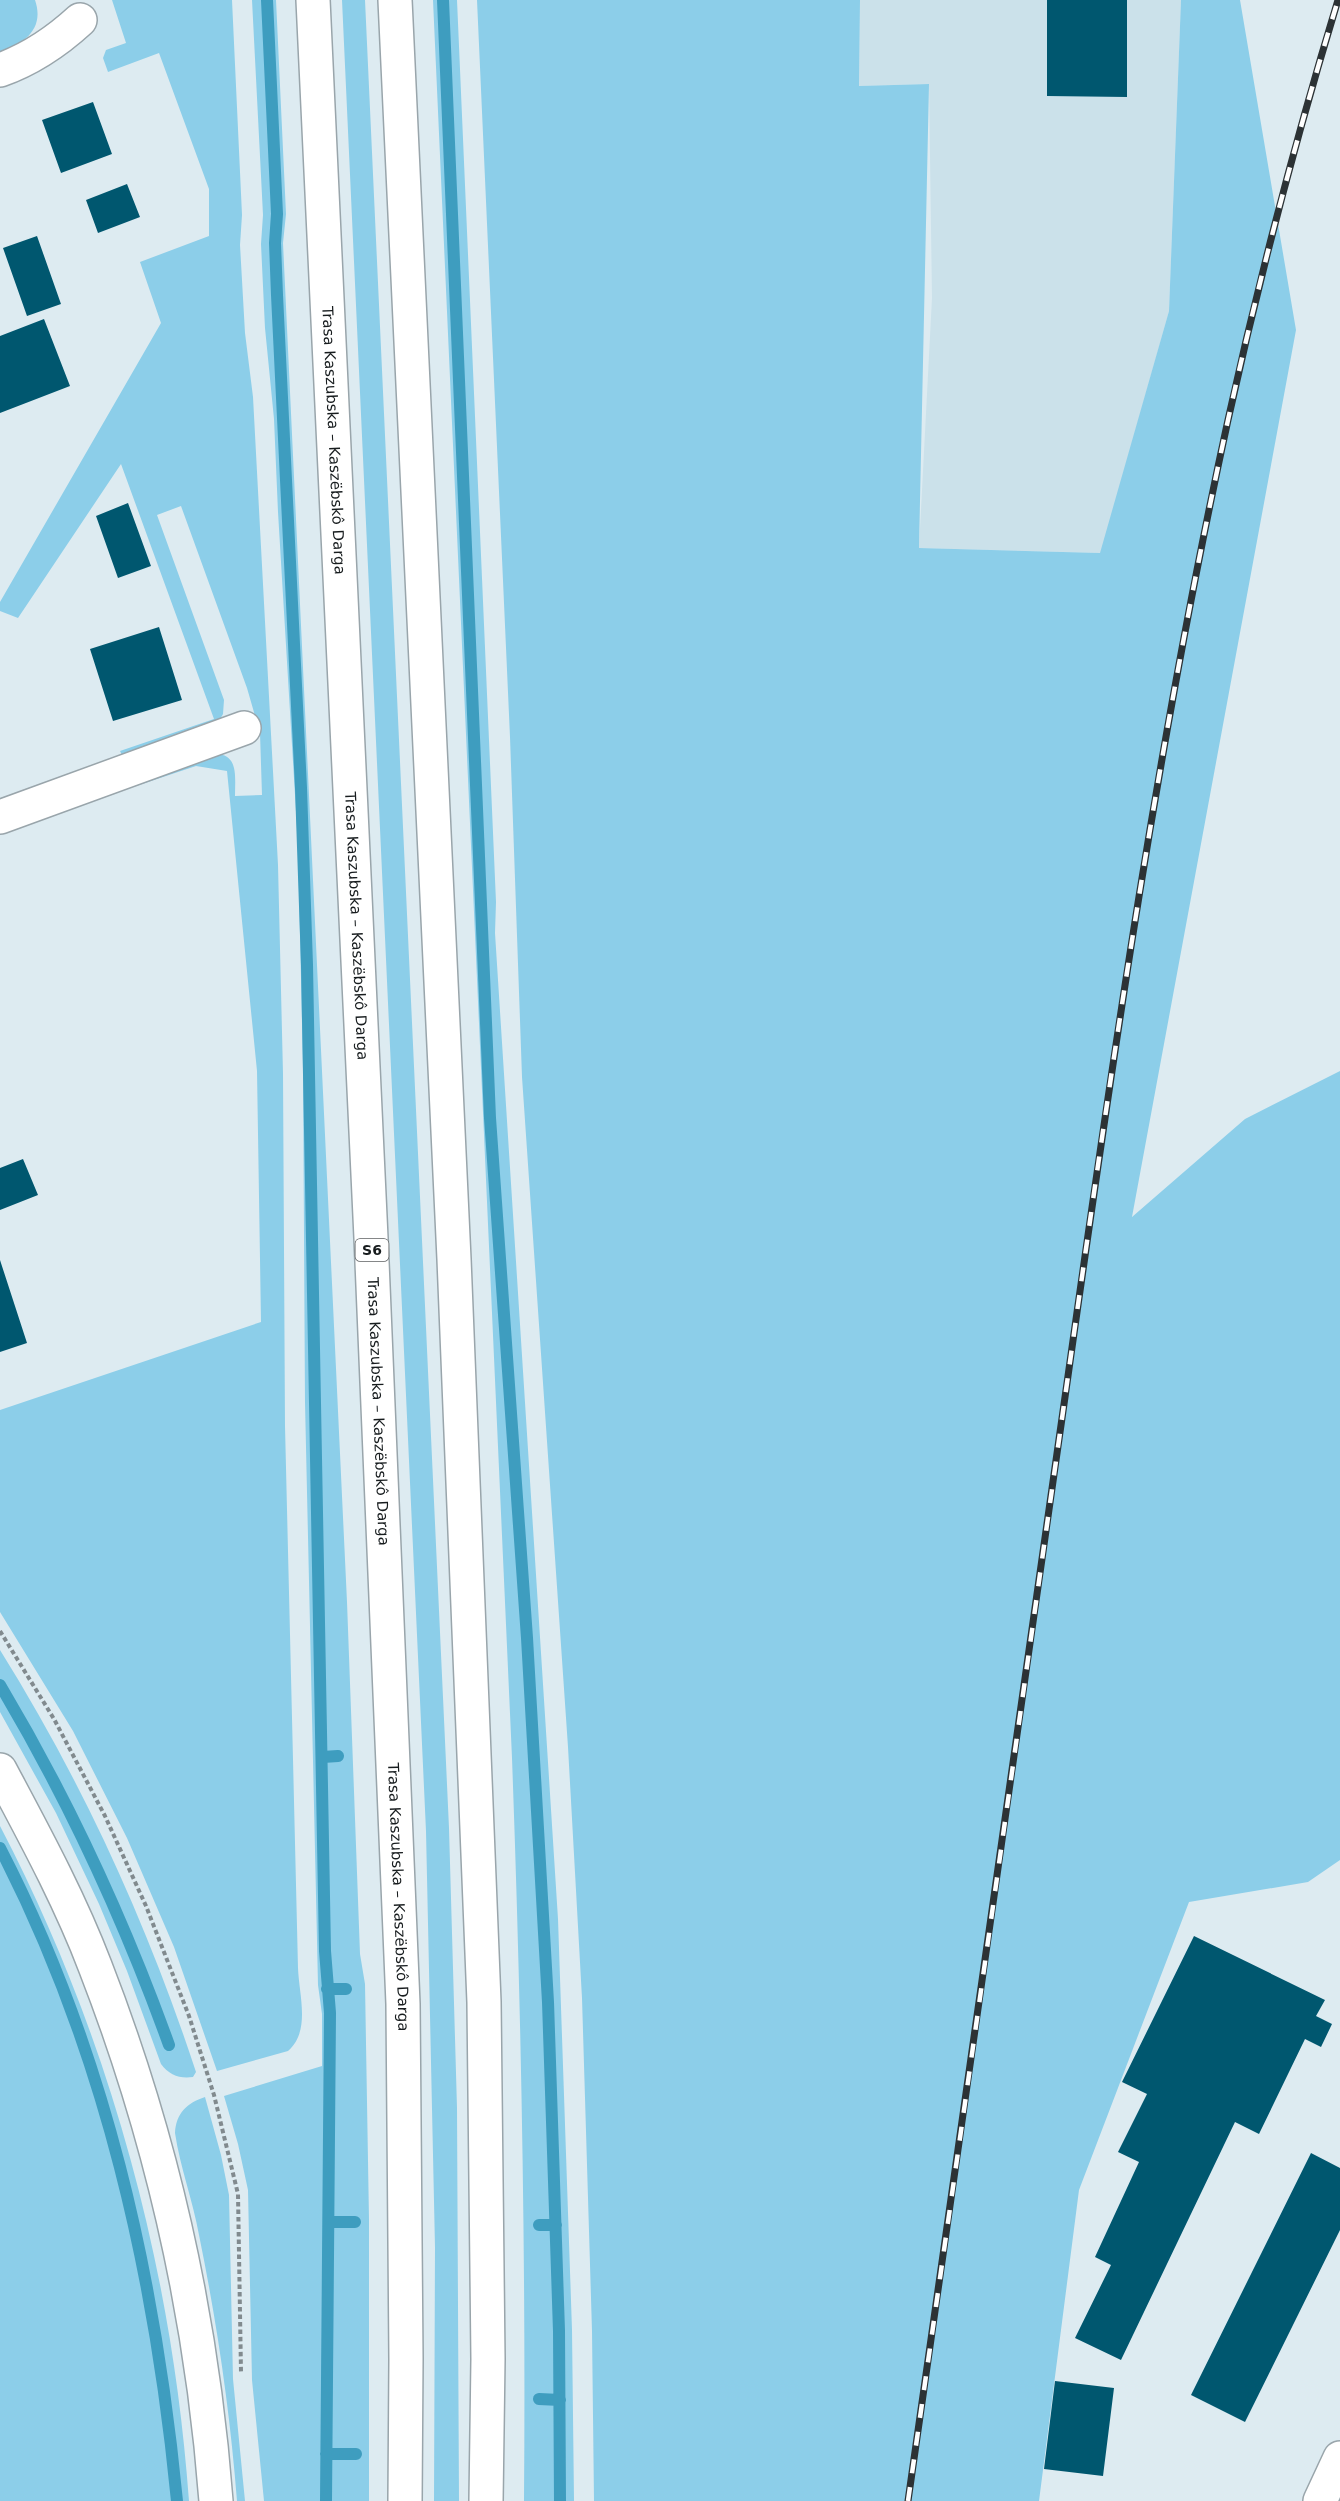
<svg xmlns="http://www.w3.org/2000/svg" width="1340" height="2501" font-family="'DejaVu Sans',sans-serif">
	<rect width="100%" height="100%" fill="#ddebf1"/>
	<path fill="#cbe1ea" d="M860 0H1181L1169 311 1101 553 919 548 932 298 929 84 859 86Z"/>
	<path fill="#8ccee9" d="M0 0H35C45 29 24 44 0 52Z
		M112 0H232L242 215 240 245 245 333 253 397 278 865 283 1074 285 1426 298 1968C299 1995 311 2031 288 2051L217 2071 174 1947 127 1838 73 1731 0 1612V1410L261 1322 257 1071 227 771 196 766 133 787 131 782 214 754C239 753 235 777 235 796L262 795 260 733 247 688 181 506 157 515 224 700 223 714 219 721 123 757 120 751 214 719 121 464 18 618 0 611V602L161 323 140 262 209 236V189L159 53 108 72 103 58 106 50 126 43Z
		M252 0H276L286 214 283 243 347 1602 360 1954 365 1984 369 2220V2501H264L252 2380 248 2190 238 2144 224 2096 322 2066V2014L318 1985 305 1402 303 1068 298 845 278 512 274 419 265 328 261 244 263 215Z
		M342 0H365L449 1828 457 2108 459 2501H434L435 2247 426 1831Z
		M433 0H457L496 902 495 933 558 1919 572 2330 574 2501H524C526 2253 521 2005 512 1758Z
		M477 0H860L859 86 929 84 919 548 1100 553 1169 311 1181 0H1240L1296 330 1132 1217 1245 1119 1340 1071V1860L1308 1882 1189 1902 1079 2190 1039 2501H594L592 2331 582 1998 568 1747 522 1077 510 737Z
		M0 1650C83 1783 147 1923 196 2072L193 2077C180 2079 169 2075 161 2064L127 1971 99 1904 56 1813 0 1712Z
		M0 1826C109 2035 172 2266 189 2501H0Z
		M205 2097 221 2155 229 2195 233 2379 245 2501H237C230 2411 217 2323 199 2235 193 2201 180 2167 175 2133 176 2113 187 2103 205 2097Z"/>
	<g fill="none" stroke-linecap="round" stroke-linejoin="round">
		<path stroke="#3e9dbf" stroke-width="12" d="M267 0 277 214 275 243 277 295 301 788 307 965 325 1951 330 2013 326 2501
			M443 0 490 1118 527 1638 548 2002 559 2331 560 2501
			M0 1685C68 1799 124 1920 169 2045
			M323 1757 338 1756
			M0 1848C105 2051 155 2275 177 2501
			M327 1989H346
			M329 2222H355
			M539 2225H556
			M539 2399 560 2400
			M326 2454H356"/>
	</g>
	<path fill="#00576f" d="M1047 0H1127V97L1047 96Z
		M93 102 112 154 61 173 42 120Z
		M127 184 140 217 98 233 86 200Z
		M37 236 61 304 27 316 3 248Z
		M44 319 70 386 0 413V336Z
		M128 503 151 566 118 578 96 516Z
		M159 627 182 700 113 721 90 649Z
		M23 1159 38 1195 0 1210V1168Z
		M0 1260 27 1343 0 1352Z
		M1194 1936 1325 2000 1316 2016 1332 2024 1321 2047 1305 2039 1259 2134 1235 2122 1121 2360 1075 2338 1111 2265 1095 2257 1139 2162 1118 2152 1147 2094 1122 2082Z
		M1311 2153 1340 2168V2230L1245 2422 1191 2395Z
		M1055 2381 1114 2388 1103 2476 1044 2469Z"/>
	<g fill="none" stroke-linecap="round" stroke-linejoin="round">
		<defs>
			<path id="minor" d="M0 70C31 59 56 42 80 20
				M0 817 244 728
				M0 1770C34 1834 69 1898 95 1966 162 2138 202 2317 216 2501
				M1320 2501 1340 2458"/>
			<g id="highway">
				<path id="s1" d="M313 0 371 1238 403 2004 406 2359 405 2501"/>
				<path d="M395 0 454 1259 484 2002 488 2359 486 2501"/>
			</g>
		</defs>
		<use href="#minor" stroke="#99a5ab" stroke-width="36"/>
		<use href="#highway" stroke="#99a5ab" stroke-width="36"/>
		<path stroke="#818a8e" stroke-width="4" stroke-dasharray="4.5 3" stroke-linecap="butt" d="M0 1631 54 1719 105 1816 146 1906 189 2016 214 2095 238 2194 241 2372"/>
		<use href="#minor" stroke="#fff" stroke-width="33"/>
		<use href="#highway" stroke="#fff" stroke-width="33"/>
		<defs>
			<path id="rail" d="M908 2501C962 2126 1015 1751 1068 1376 1113 1056 1159 736 1228 420 1259 279 1296 138 1338 0"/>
		</defs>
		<use href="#rail" stroke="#2c3235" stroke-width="7"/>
		<use href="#rail" stroke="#fff" stroke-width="4.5" stroke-dasharray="14" stroke-linecap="butt"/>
	</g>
	<g text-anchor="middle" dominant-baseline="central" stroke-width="6" stroke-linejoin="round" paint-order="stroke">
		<rect fill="#fff" stroke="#5d6062" stroke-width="1.5" x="355.5" y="1239" width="33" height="22" rx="4.5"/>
		<g font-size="14" font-weight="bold" fill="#171c1e">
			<text x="372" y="1250">S6</text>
		</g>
		<g font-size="15" fill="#171c1e" stroke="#fff">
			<text stroke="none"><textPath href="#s1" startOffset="441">Trasa Kaszubska – Kaszëbskô Darga</textPath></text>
			<text stroke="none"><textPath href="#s1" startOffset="927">Trasa Kaszubska – Kaszëbskô Darga</textPath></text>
			<text stroke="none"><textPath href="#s1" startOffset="1413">Trasa Kaszubska – Kaszëbskô Darga</textPath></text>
			<text stroke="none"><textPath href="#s1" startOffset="1899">Trasa Kaszubska – Kaszëbskô Darga</textPath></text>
		</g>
	</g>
</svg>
